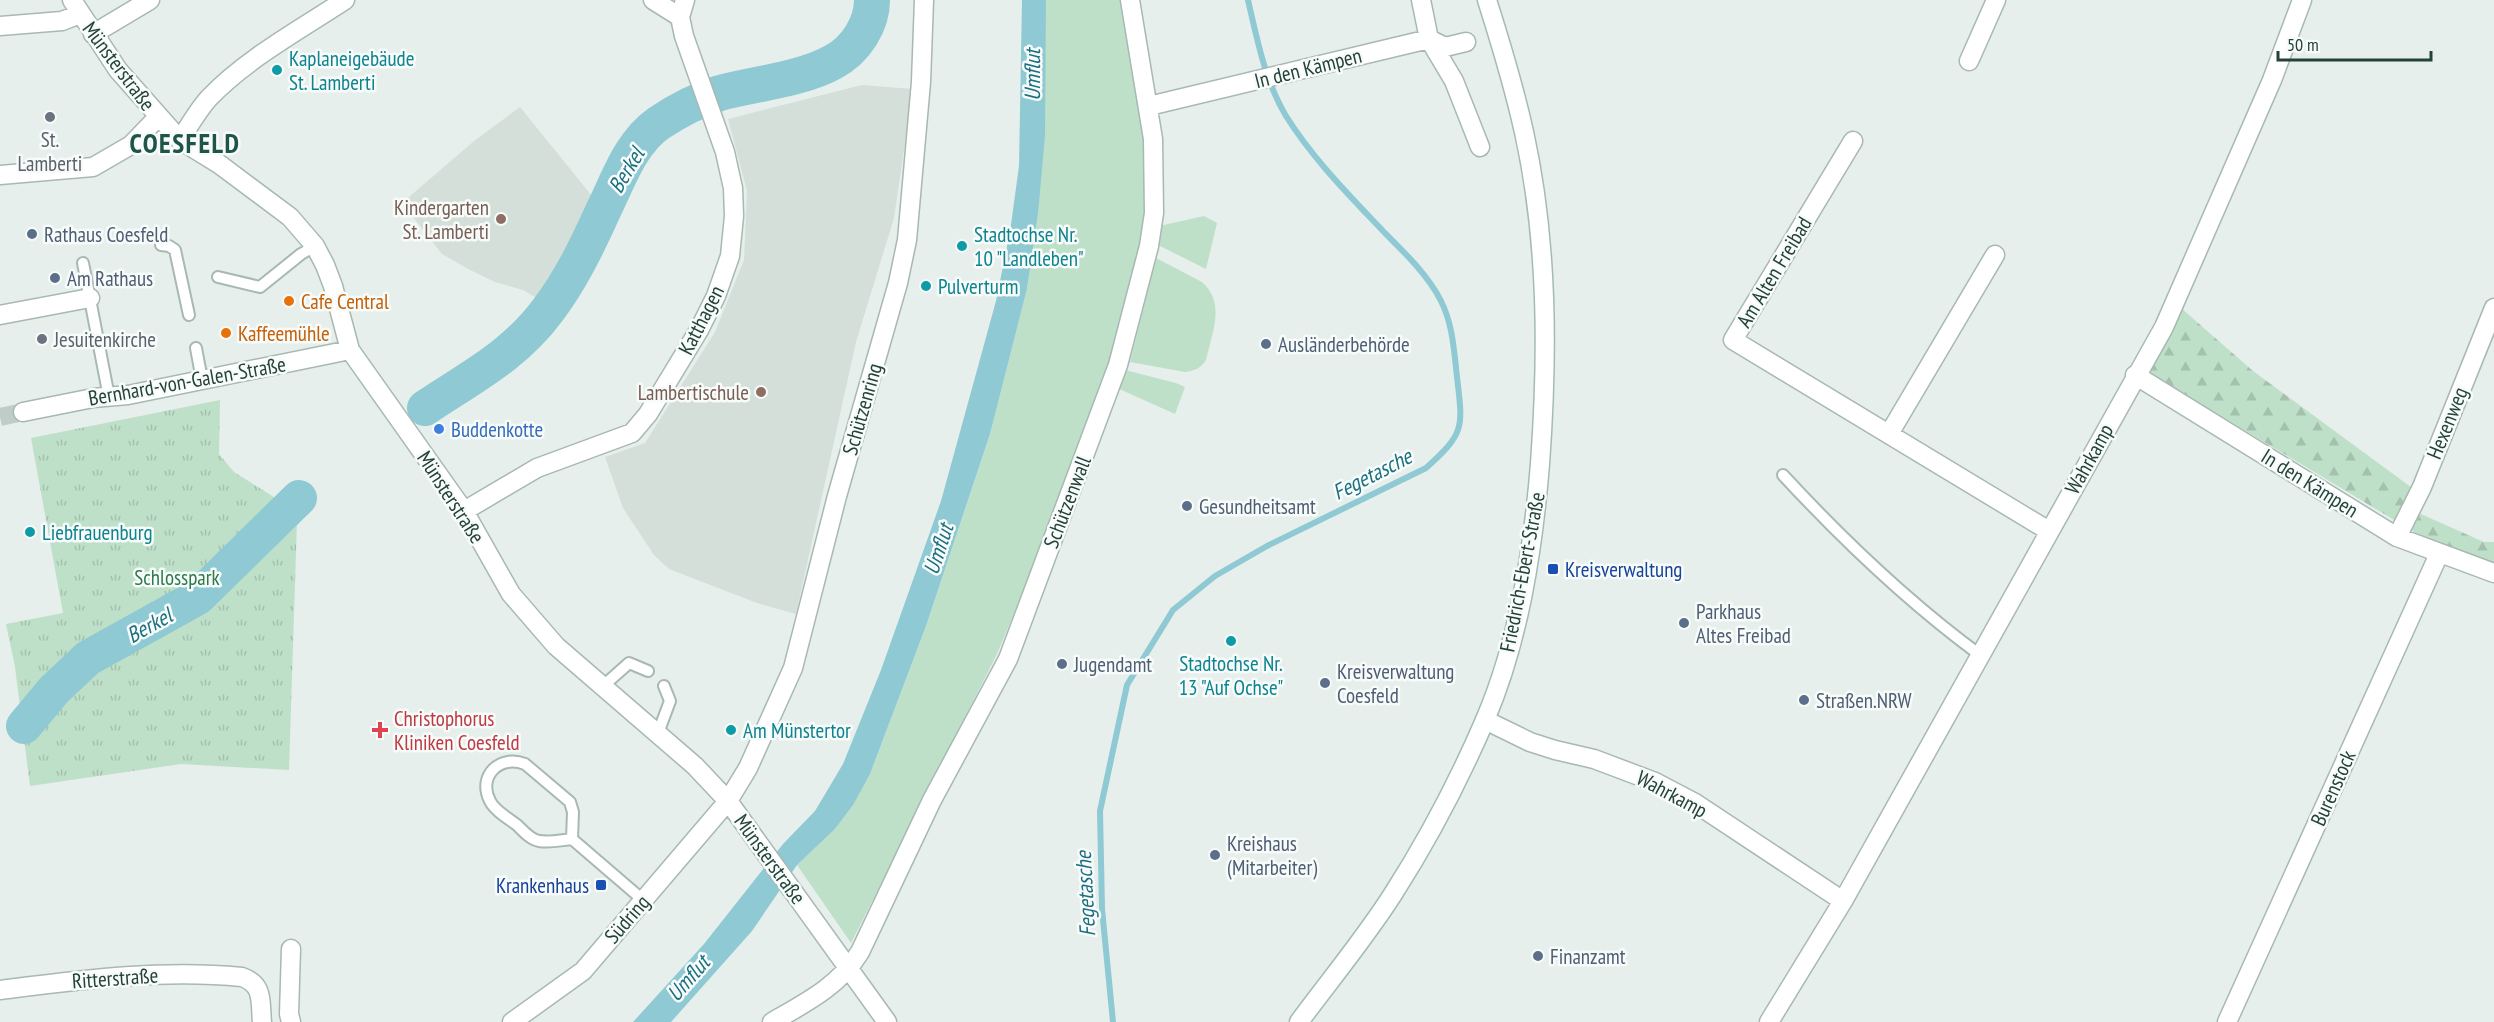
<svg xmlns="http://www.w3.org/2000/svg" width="2494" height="1022" font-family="'PT Sans Narrow',sans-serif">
	<defs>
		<pattern id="forest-firs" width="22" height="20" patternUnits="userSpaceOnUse" patternTransform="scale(1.5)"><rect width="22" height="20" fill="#bfe0c8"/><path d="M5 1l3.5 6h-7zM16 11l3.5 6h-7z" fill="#a4c1ad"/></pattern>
		<pattern id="park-tufts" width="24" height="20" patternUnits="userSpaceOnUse" patternTransform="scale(1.5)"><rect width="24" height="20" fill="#bfe0c8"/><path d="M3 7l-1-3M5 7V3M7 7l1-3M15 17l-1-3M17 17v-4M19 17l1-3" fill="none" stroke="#a4c1ad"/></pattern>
	</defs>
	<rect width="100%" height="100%" fill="#e6efeb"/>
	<path fill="#d4dfda" d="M862 85 913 89 894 218 856 342 796 614 757 603 669 569 654 555 623 508 605 457 645 443 715 332 744 260 747 191 728 119Z
		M520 107 596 201 581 235 542 301 523 290 495 282 470 270 442 254 402 203 474 141Z"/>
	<path fill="#bfe0c8" d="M1046 0H1126L1146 127 1145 231 1106 394 997 654 851 943 797 865 834 830 870 774 926 626 990 434 1027 289 1038 214 1044 89Z
		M1204 216 1217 223 1206 269 1156 244 1159 226Z
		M1156 258 1202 282C1226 303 1212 333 1206 360 1201 368 1195 371 1185 372L1130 362Z
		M1121 369 1176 383 1185 387 1175 414 1117 388Z"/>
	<path fill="url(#forest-firs)" d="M2181 308 2253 371 2419 493 2414 511 2484 542H2494V567L2446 551 2144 370Z"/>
	<path fill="url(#park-tufts)" d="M220 400 219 454 234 472 277 499H284L293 489 298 490 289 770 181 764 30 786 15 667 6 624 63 613 31 438Z"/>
	<path fill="#8ec9d4" d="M1022 0H1046L1045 135 1038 214 1027 289 990 434 926 626 870 774 853 805 834 830 797 865 752 931 671 1022H633L704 944 783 844 815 811 843 764 881 670 941 501 996 301 1010 232 1019 166Z"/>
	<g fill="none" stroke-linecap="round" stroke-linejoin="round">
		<path stroke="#8ec9d4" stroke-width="6" d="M1113 1022 1102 909 1100 811 1127 685 1173 610 1215 576 1267 546 1426 468C1465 433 1463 428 1457 377 1454 351 1453 325 1441 301 1428 275 1403 251 1383 231 1349 195 1313 159 1286 116 1265 81 1257 39 1248 0"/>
		<path stroke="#8ec9d4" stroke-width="36" d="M425 408C471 377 514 356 548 310 571 280 588 244 603 211 618 181 630 143 659 123 677 111 698 100 720 93 753 84 803 79 833 62 856 50 872 24 872 0
			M24 726 54 690 88 658 198 597 299 498"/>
		<path stroke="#bfccc8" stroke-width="18" stroke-dasharray="18 9" stroke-linecap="butt" d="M0 417 23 412"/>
		<defs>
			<path id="lane" d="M161 245 169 246 175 250 189 315
				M83 263 109 397
				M218 277 260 287 301 254 315 246
				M196 348 202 380
				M1783 475C1844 541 1908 602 1980 655
				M602 687 629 663 648 671
				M658 733 670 701 664 686
				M572 839 573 812 570 802 525 764C500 754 477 776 490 801 494 810 509 819 517 825 523 831 531 840 539 841 550 843 561 840 572 839L643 900"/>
			<path id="street" d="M72 0 118 70 180 140 219 164 290 217 315 246 325 265 333 286 350 350 464 511 511 594 556 646 695 766 728 801 887 1022
				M653 0 680 17
				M1421 0 1429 39 1454 81 1480 147
				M0 26 62 21 80 14
				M93 34 150 0
				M1969 61 1996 0
				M1149 106 1429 39 1445 47 1466 42
				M180 140C189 126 198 110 209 98 246 59 301 29 345 0
				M1853 141 1733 340 2049 531
				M0 175 93 167 131 145 158 117
				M0 315 90 298
				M2135 375 2397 537 2494 573
				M23 412 93 398 128 395 350 350
				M1889 434 1995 255
				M464 511 537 468 632 433 648 414 699 330 716 296 730 256 734 216 733 188 725 152 684 36 680 17 685 0
				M2397 537 2422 487 2494 308
				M1485 720 1530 742 1555 750 1594 759 1655 782 1695 803 1843 901
				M0 990C80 980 160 969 242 977 264 985 260 1001 262 1022
				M291 1022 289 1014 291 949
				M512 1022 583 971 728 801 748 768 793 668 837 496 898 283 907 240 921 82 924 0
				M772 1022C807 1002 839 986 860 952L932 800 1008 659 1118 365 1149 246 1154 213 1153 139 1130 0
				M1769 1022 1843 901 2164 327 2272 80 2302 0
				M2227 1022 2439 554"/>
			<path id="secondary" d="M1299 1022C1330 980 1365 938 1393 894 1427 841 1460 778 1485 720 1519 641 1533 550 1540 464 1548 353 1548 241 1524 132 1514 87 1501 44 1487 0"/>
		</defs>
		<use href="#lane" stroke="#a8b8b2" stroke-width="14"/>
		<use href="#street" stroke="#a8b8b2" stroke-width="21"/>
		<use href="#secondary" stroke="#a4bbb3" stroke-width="21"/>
		<use href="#lane" stroke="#fff" stroke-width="10"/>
		<use href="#street" stroke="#fff" stroke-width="18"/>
		<use href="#secondary" stroke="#fff" stroke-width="18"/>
	</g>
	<g fill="#0f9aa8" stroke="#f7fbf9" stroke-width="2">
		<circle cx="277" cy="70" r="6"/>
		<circle cx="962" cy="246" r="6"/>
		<circle cx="926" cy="286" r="6"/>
		<circle cx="30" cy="532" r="6"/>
		<circle cx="1231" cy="641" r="6"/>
		<circle cx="731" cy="730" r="6"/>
	</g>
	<g fill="#6b7280" stroke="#f7fbf9" stroke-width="2">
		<circle cx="50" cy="117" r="6"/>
		<circle cx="42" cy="339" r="6"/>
	</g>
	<g fill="#8d6e63" stroke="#f7fbf9" stroke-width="2">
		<circle cx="501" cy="219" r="6"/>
		<circle cx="761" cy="392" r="6"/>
	</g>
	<g fill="#5c6f8a" stroke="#f7fbf9" stroke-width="2">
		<circle cx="32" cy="234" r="6"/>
		<circle cx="55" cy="278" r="6"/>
		<circle cx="1266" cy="344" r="6"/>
		<circle cx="1187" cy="506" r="6"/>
		<circle cx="1684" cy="623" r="6"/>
		<circle cx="1062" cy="664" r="6"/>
		<circle cx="1325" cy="683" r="6"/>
		<circle cx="1804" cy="700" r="6"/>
		<circle cx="1215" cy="855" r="6"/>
		<circle cx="1538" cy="956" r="6"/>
	</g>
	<g fill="#e8710a" stroke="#f7fbf9" stroke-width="2">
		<circle cx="289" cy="301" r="6"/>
		<circle cx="226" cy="333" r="6"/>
	</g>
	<circle fill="#3f7fe0" stroke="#f7fbf9" stroke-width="2" cx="439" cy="429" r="6"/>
	<g fill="#1a4fb4" stroke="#f7fbf9" stroke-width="2">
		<rect x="1547" y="563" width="12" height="12" rx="3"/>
		<rect x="595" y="879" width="12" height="12" rx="3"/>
	</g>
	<path fill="#e0444e" stroke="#f7fbf9" stroke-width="2" d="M377 721h6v6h6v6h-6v6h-6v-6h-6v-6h6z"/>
	<g text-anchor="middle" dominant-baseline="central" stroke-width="5" stroke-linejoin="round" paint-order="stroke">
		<g font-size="21" fill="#0d838f" stroke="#f7fbf9" text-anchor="start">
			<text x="289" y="58">Kaplaneigebäude<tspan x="289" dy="24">St. Lamberti</tspan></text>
			<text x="974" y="234">Stadtochse Nr.<tspan x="974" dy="24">10 "Landleben"</tspan></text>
			<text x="938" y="286">Pulverturm</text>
			<text x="42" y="532">Liebfrauenburg</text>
			<text x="1231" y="663" text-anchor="middle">Stadtochse Nr.<tspan x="1231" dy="24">13 "Auf Ochse"</tspan></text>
			<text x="743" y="730">Am Münstertor</text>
		</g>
		<g font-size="21" fill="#24423a" stroke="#f7fbf9">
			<text transform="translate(119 66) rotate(53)">Münsterstraße</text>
			<text transform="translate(1308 68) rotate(-14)">In den Kämpen</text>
			<text transform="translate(1774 272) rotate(-59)">Am Alten Freibad</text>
			<text transform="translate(701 320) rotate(-63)">Katthagen</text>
			<text transform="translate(187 381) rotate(-10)">Bernhard-von-Galen-Straße</text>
			<text transform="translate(862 409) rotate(-74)">Schützenring</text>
			<text transform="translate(2447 423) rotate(-68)">Hexenweg</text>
			<text transform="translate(2089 459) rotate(-61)">Wahrkamp</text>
			<text transform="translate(2310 483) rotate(32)">In den Kämpen</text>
			<text transform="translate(451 497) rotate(57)">Münsterstraße</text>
			<text transform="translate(1067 502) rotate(-69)">Schützenwall</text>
			<text transform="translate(1522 572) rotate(-79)">Friedrich-Ebert-Straße</text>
			<text transform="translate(2333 788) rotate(-66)">Burenstock</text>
			<text transform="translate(1672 794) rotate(28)">Wahrkamp</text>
			<text transform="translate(770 859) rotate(54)">Münsterstraße</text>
			<text transform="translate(627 919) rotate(-49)">Südring</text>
			<text transform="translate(115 978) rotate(-4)">Ritterstraße</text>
		</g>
		<g font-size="21" fill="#5b616d" stroke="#f7fbf9">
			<text x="50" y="139">St.<tspan x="50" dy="24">Lamberti</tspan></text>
			<text x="54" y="339" text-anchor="start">Jesuitenkirche</text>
		</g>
		<g font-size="21" fill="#785e54" stroke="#f7fbf9" text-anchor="end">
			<text x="489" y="207">Kindergarten<tspan x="489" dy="24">St. Lamberti</tspan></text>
			<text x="749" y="392">Lambertischule</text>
		</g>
		<g font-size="21" fill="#4e5e75" stroke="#f7fbf9" text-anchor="start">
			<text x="44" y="234">Rathaus Coesfeld</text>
			<text x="67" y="278">Am Rathaus</text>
			<text x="1278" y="344">Ausländerbehörde</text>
			<text x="1199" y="506">Gesundheitsamt</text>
			<text x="1696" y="611">Parkhaus<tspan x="1696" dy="24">Altes Freibad</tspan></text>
			<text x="1074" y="664">Jugendamt</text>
			<text x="1337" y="671">Kreisverwaltung<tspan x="1337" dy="24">Coesfeld</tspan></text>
			<text x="1816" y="700">Straßen.NRW</text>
			<text x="1227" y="843">Kreishaus<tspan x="1227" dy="24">(Mitarbeiter)</tspan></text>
			<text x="1550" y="956">Finanzamt</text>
		</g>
		<g font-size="21" fill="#c56008" stroke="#f7fbf9" text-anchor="start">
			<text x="301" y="301">Cafe Central</text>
			<text x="238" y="333">Kaffeemühle</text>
		</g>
		<g font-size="21" fill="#366cbe" stroke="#f7fbf9" text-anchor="start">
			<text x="451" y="429">Buddenkotte</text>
		</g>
		<g font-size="21" fill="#164399" stroke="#f7fbf9" text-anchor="start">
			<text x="1565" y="569">Kreisverwaltung</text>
			<text x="589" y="885" text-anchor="end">Krankenhaus</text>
		</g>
		<g font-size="21" fill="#2d7a4b" stroke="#f7fbf9">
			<text x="177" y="577">Schlosspark</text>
		</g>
		<g font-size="21" fill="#be3a42" stroke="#f7fbf9" text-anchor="start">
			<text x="394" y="718">Christophorus<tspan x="394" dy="24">Kliniken Coesfeld</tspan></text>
		</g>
		<g font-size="22" font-style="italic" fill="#1c6f80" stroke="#f7fbf9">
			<text transform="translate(1032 75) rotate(-90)">Umflut</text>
			<text transform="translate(626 170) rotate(-59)">Berkel</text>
			<text transform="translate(1372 474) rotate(-27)">Fegetasche</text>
			<text transform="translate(938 549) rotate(-72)">Umflut</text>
			<text transform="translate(149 625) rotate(-29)">Berkel</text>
			<text transform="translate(1085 894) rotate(-93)">Fegetasche</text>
			<text transform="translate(688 978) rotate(-49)">Umflut</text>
		</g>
		<g font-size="27" font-weight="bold" letter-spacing="1.5" fill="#1f5548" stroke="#f7fbf9">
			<text x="185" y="143">COESFELD</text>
		</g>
	</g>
	<path d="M2278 51v9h153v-9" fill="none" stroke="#24423a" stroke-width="3"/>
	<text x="2287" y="51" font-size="18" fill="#24423a" stroke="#f7fbf9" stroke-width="4.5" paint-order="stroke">50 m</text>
</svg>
